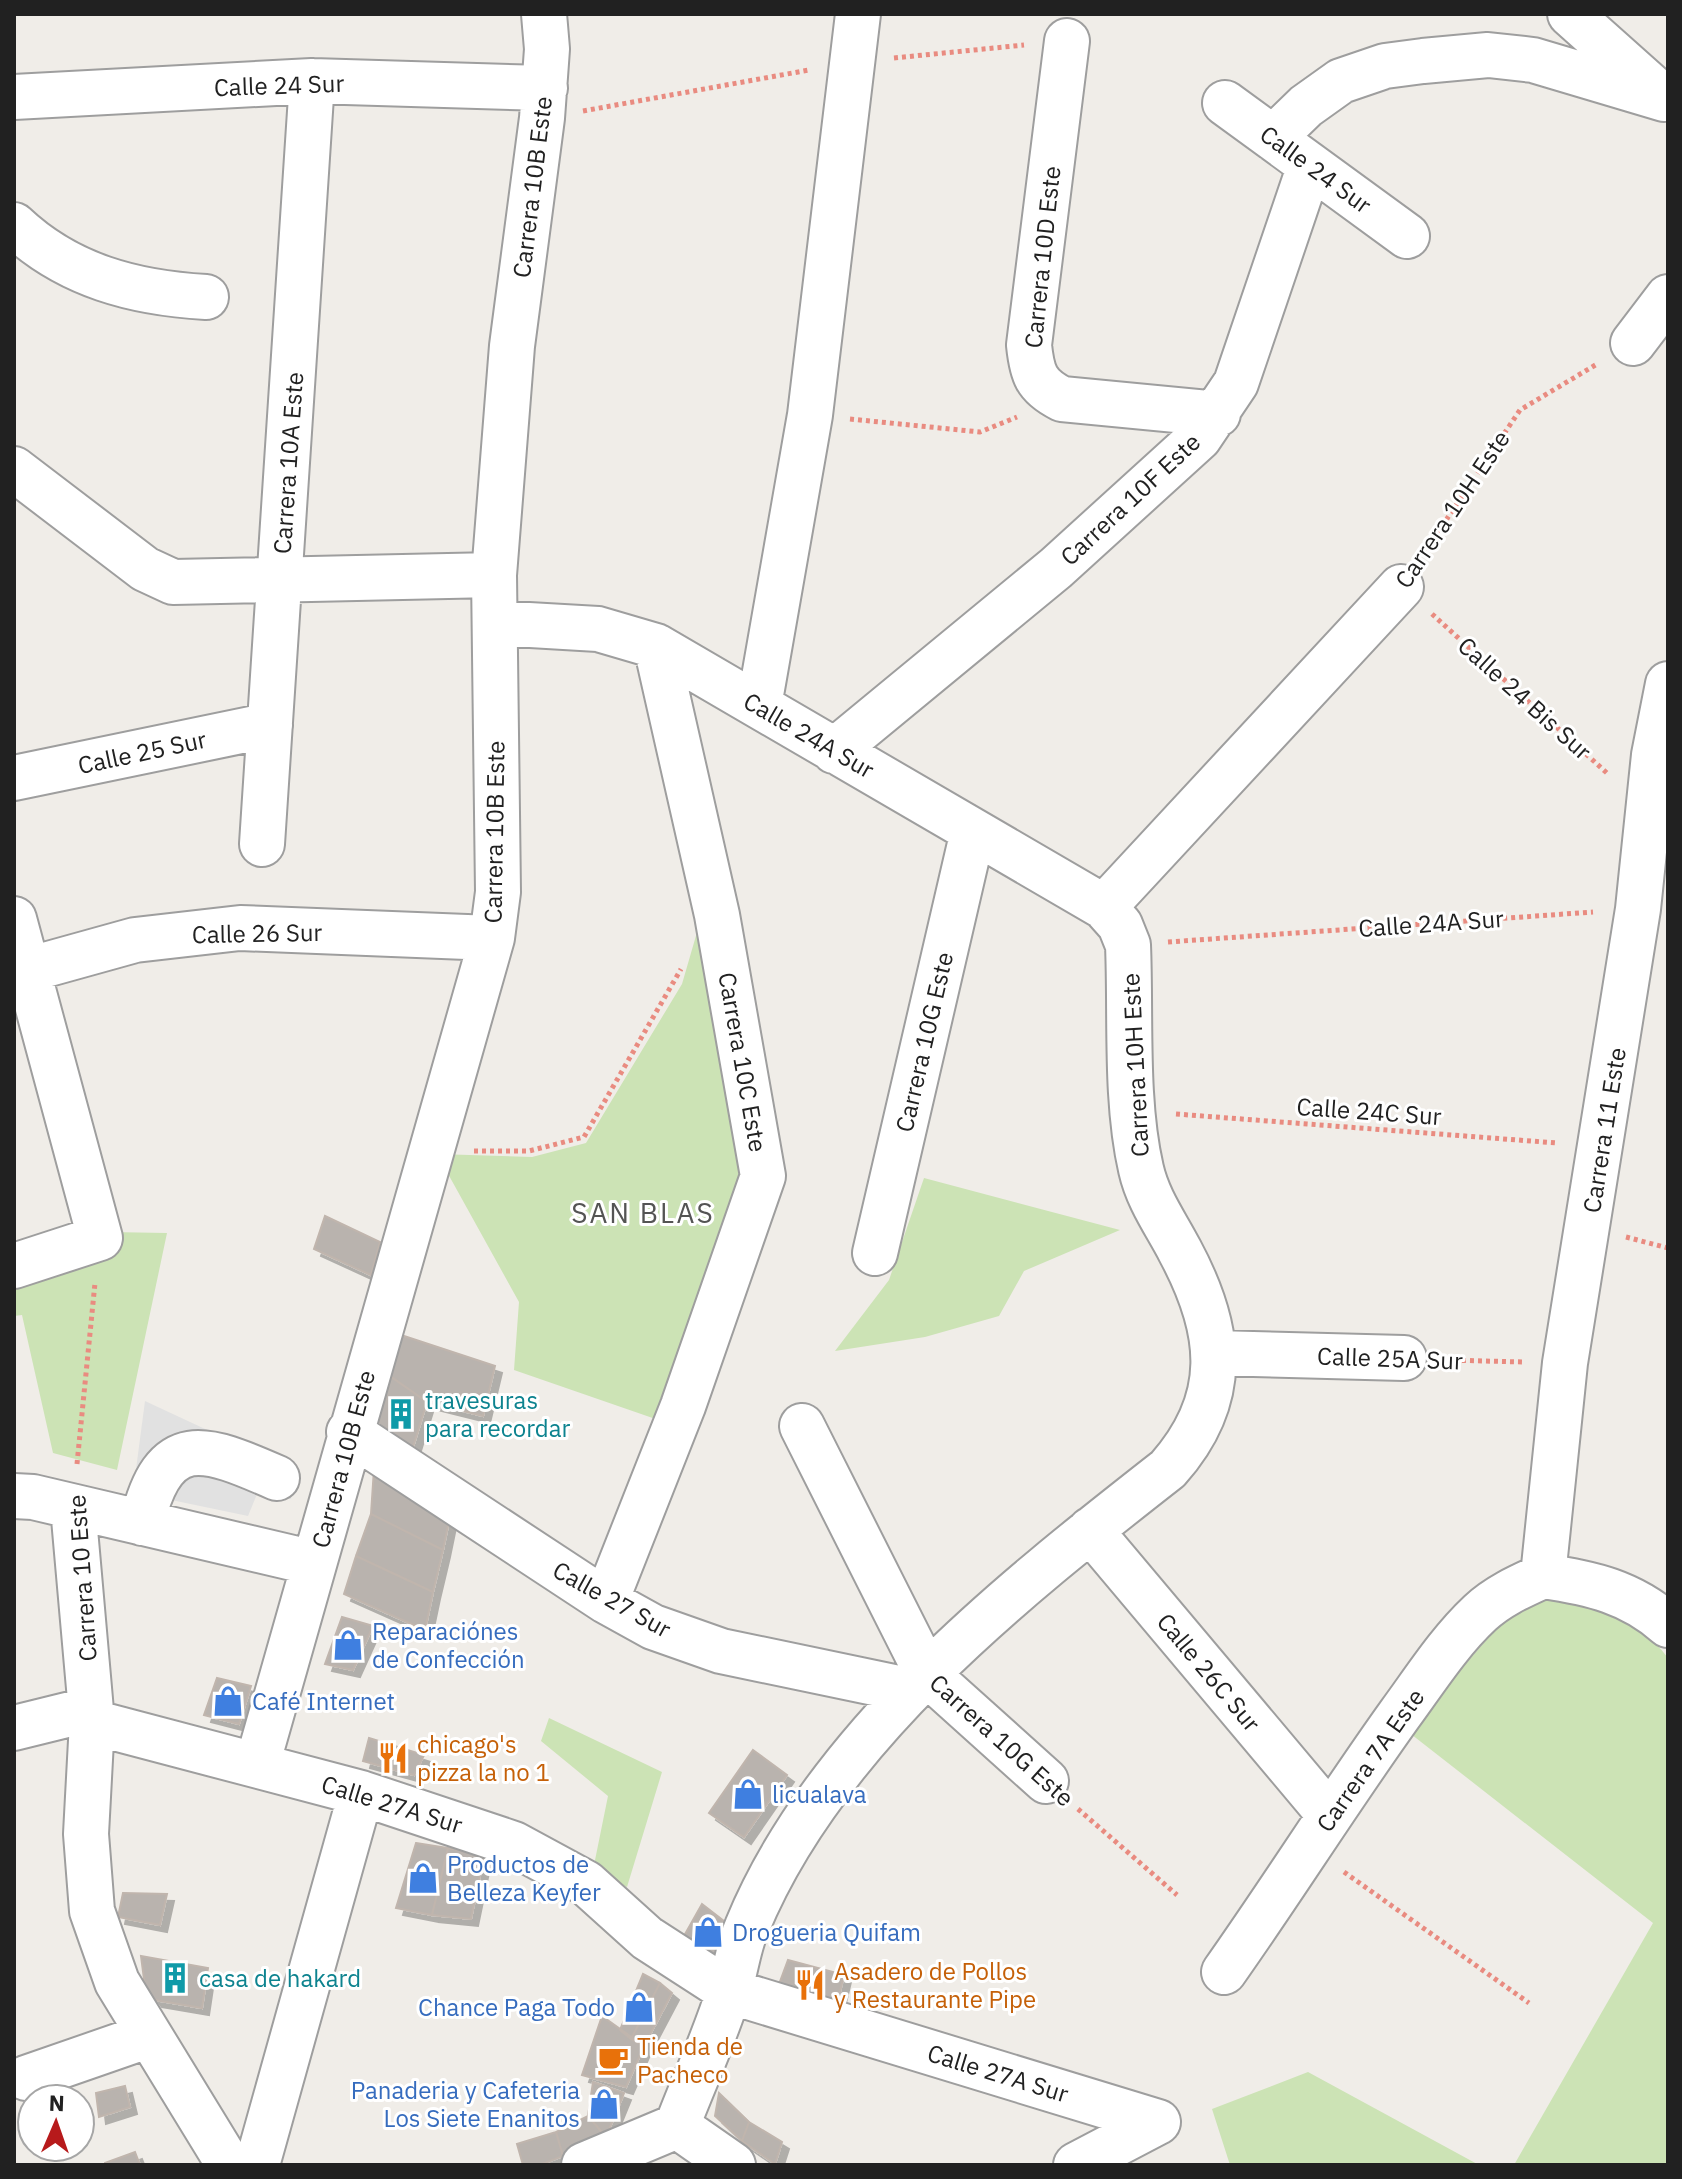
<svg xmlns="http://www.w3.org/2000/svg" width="1682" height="2179" font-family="'IBM Plex Sans',sans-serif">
	<defs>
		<filter id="shadow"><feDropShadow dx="7" dy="7" stdDeviation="0" flood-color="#0004"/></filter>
	</defs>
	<rect width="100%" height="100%" fill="#f0ede8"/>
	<path fill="#cce3b5" d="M702 915 750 1194 670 1424 514 1370 519 1302 437 1154 532 1157 586 1143 682 984Z
		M924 1178 1120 1230 1024 1271 999 1316 925 1337 835 1351 889 1280Z
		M109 1232 167 1233 117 1470 53 1453 22 1315 14 1316V1268Z
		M1544 1596C1593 1608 1636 1615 1668 1658V2165H1514L1653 1923 1407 1731 1509 1614Z
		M549 1718 662 1772 627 1887 593 1870 608 1796 541 1741Z
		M1308 2072 1479 2165H1230L1212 2109Z"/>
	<path fill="#e1e1e1" d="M145 1401 297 1472 291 1499 257 1494 248 1516 133 1492Z"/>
	<path fill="#b9b3ae" stroke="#c0b5ad" stroke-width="2" filter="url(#shadow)" d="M325 1216 380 1242 371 1275 314 1249Z
		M401 1335 495 1366 483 1416 427 1402 390 1376Z
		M390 1376 427 1402 413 1447 374 1426Z
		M374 1469 450 1516 443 1550 371 1514Z
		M371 1514 443 1550 433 1592 356 1556Z
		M356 1556 433 1592 425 1630 344 1594Z
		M342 1617 373 1626 353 1670 325 1664Z
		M217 1678 251 1686 239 1724 204 1715Z
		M369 1738 424 1755 414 1775 363 1761Z
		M753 1750 787 1775 744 1837 709 1813Z
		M416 1843 448 1848 432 1915 396 1908Z
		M448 1848 484 1856 471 1919 432 1915Z
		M123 1893 167 1894 160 1925 118 1917Z
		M702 1904 733 1928 716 1957 684 1936Z
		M141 1956 208 1968 202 2008 155 2000 145 1987Z
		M788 1960 844 1975 835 2013 775 1995Z
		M643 1974 660 1983 631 2039 620 2030Z
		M660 1983 672 1993 644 2046 631 2039Z
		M602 2016 644 2046 626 2087 582 2075Z
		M593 2082 624 2093 606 2137 588 2116Z
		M125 2086 130 2107 99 2117 96 2093Z
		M719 2093 749 2122 742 2141 715 2116Z
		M588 2116 606 2137 563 2156 556 2132Z
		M749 2122 782 2142 775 2164 742 2141Z
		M556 2132 563 2156 540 2165H523L517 2144Z
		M135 2152 140 2165H105V2163Z"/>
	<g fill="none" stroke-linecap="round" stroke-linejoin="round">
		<defs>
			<path id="minor" d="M1570 14 1655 90
				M1067 41 1029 345C1032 374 1036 386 1062 399L1218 414
				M14 97 312 81 545 88
				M1225 103 1407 236
				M1273 138 1306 106 1341 81 1385 66 1423 61 1488 55 1533 60 1664 99
				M14 225C68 276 135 293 206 297
				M1633 343 1668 297
				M14 469 145 569 173 582 494 575
				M495 623 598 629 656 646 1104 907 1120 925 1128 945C1131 1016 1125 1100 1141 1169 1148 1200 1166 1224 1180 1251 1223 1331 1230 1399 1168 1469 1012 1591 824 1739 747 1927 738 1947 736 1970 729 1991 715 2037 694 2081 677 2126
				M759 706 810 415 858 14
				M834 751 1056 568 1199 438 1236 383 1310 165
				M14 778 270 725
				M262 844 312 81
				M1104 907 1401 587
				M14 919 100 1238 14 1266
				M27 970 135 940 240 928 492 938
				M875 1253 973 831
				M1215 1353 1404 1358
				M802 1426 927 1674 1046 1781
				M349 1432 606 1601 653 1627 721 1651 908 1690
				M14 1496 33 1497 314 1563
				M73 1507 92 1722 86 1834 92 1911 117 1982 229 2165
				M142 1523C164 1430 204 1446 277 1478
				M1090 1530 1328 1813
				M1543 1576 1565 1363 1638 909 1654 755 1668 684
				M1543 1576C1591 1583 1631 1592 1668 1625
				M606 1601 683 1406 763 1176 717 915 656 646
				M92 1722 361 1793 514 1844 586 1883 647 1938 729 1991 1158 2122
				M14 1728 91 1709
				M257 1765 492 938 498 892 494 575 512 346 542 118 547 49 544 14
				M1224 1972C1284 1887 1339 1799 1400 1714 1425 1680 1449 1642 1480 1613 1498 1596 1521 1586 1543 1576
				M26 2078 147 2036
				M677 2126 733 2165
				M257 2165 361 1793
				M584 2165 677 2126
				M1076 2165 1158 2122"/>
		</defs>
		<use href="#minor" stroke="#9e9e9e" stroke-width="48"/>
		<path stroke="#e98b80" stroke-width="5" stroke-dasharray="4 4" stroke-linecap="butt" d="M894 58 1024 45
			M583 111 809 70
			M850 419 980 432 1017 417
			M1424 553 1520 410 1597 364
			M1432 614 1608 774
			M1168 942 1593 912
			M1176 1114 1557 1143
			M474 1151H529L584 1137 681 969
			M1626 1237 1668 1248
			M1446 1360 1524 1362
			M77 1464 95 1283
			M1078 1809 1177 1895
			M1344 1872 1529 2003"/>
		<use href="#minor" stroke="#fff" stroke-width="44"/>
	</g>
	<defs>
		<symbol id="building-bare" viewBox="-9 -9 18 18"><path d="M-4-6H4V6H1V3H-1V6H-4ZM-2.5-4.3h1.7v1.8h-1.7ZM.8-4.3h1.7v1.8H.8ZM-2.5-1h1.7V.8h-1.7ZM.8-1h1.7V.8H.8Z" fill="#0f9aa8" stroke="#fff" stroke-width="2.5" paint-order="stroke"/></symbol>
		<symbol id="shop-bare" viewBox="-9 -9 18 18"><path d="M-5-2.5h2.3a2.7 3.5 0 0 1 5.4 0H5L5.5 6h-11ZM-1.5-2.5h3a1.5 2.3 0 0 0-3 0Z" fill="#3f7fe0" stroke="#fff" stroke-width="2.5" paint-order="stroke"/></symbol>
		<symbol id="restaurant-bare" viewBox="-9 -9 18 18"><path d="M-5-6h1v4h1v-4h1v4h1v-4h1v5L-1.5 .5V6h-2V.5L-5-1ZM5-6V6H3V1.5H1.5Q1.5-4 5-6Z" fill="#e8710a" stroke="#fff" stroke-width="2.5" paint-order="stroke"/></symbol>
		<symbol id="cafe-bare" viewBox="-9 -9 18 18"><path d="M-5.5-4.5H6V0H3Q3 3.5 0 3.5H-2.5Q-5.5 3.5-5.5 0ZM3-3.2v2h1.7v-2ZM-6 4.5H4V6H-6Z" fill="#e8710a" stroke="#fff" stroke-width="2.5" paint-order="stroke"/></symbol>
	</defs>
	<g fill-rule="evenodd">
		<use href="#building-bare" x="379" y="1392" width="44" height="44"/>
		<use href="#shop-bare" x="326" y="1623" width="44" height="44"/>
		<use href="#shop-bare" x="206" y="1679" width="44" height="44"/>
		<use href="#restaurant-bare" x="371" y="1736" width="44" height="44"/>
		<use href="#shop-bare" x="726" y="1772" width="44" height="44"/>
		<use href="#shop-bare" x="401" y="1856" width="44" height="44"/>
		<use href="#shop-bare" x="686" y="1910" width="44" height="44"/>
		<use href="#building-bare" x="153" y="1956" width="44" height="44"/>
		<use href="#restaurant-bare" x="788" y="1963" width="44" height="44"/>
		<use href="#shop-bare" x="617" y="1985" width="44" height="44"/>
		<use href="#cafe-bare" x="591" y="2038" width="44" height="44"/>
		<use href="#shop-bare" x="582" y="2082" width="44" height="44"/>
	</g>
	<g text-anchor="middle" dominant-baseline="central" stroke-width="6" stroke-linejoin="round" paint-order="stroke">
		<g font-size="24" fill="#212121" stroke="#fff">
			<text transform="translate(279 85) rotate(-2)">Calle 24 Sur</text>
			<text transform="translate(1316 169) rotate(36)">Calle 24 Sur</text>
			<text transform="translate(532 187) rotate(-83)">Carrera 10B Este</text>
			<text transform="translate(1042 257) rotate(-84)">Carrera 10D Este</text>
			<text transform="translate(288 463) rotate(-86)">Carrera 10A Este</text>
			<text transform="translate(1130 499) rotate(-43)">Carrera 10F Este</text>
			<text transform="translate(1452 509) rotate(-56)">Carrera 10H Este</text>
			<text transform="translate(1525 698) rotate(42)">Calle 24 Bis Sur</text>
			<text transform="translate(809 735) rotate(30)">Calle 24A Sur</text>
			<text transform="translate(142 752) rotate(-12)">Calle 25 Sur</text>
			<text transform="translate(494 832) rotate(-89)">Carrera 10B Este</text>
			<text transform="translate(1431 923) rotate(-4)">Calle 24A Sur</text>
			<text transform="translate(257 933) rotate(-1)">Calle 26 Sur</text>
			<text transform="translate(924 1042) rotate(-77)">Carrera 10G Este</text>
			<text transform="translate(743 1062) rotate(80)">Carrera 10C Este</text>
			<text transform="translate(1135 1065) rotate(-93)">Carrera 10H Este</text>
			<text transform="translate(1369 1111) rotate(4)">Calle 24C Sur</text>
			<text transform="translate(1604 1130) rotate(-81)">Carrera 11 Este</text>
			<text transform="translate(1390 1358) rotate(2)">Calle 25A Sur</text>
			<text transform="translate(343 1459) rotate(-75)">Carrera 10B Este</text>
			<text transform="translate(82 1578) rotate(-94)">Carrera 10 Este</text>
			<text transform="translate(612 1599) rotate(29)">Calle 27 Sur</text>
			<text transform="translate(1209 1672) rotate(50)">Calle 26C Sur</text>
			<text transform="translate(1002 1740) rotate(42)">Carrera 10G Este</text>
			<text transform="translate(1370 1760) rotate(-55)">Carrera 7A Este</text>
			<text transform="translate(392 1804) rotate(17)">Calle 27A Sur</text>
			<text transform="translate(998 2073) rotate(17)">Calle 27A Sur</text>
		</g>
		<g font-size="24" fill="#0d838f" stroke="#fff" text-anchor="start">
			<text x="425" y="1400">travesuras<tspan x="425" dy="28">para recordar</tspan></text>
			<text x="199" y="1978">casa de hakard</text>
		</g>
		<g font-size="24" fill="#366cbe" stroke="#fff" text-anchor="start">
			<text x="372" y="1631">Reparaciónes<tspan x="372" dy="28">de Confección</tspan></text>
			<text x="252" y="1701">Café Internet</text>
			<text x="772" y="1794">licualava</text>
			<text x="447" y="1864">Productos de<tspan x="447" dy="28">Belleza Keyfer</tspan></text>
			<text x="732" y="1932">Drogueria Quifam</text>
			<text x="615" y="2007" text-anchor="end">Chance Paga Todo</text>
			<text x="580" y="2090" text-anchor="end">Panaderia y Cafeteria<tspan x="580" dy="28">Los Siete Enanitos</tspan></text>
		</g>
		<g font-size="24" fill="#c56008" stroke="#fff" text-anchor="start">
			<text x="417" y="1744">chicago's<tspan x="417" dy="28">pizza la no 1</tspan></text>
			<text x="834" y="1971">Asadero de Pollos<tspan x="834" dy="28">y Restaurante Pipe</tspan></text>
			<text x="637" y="2046">Tienda de<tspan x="637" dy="28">Pacheco</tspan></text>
		</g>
		<g font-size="28" letter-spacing="2" fill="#545454" stroke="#fff">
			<text x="643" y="1212">SAN BLAS</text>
		</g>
	</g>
	<rect width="1682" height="2179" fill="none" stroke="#212121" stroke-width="32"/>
	<g transform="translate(56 2123) rotate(2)"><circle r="38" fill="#ffffff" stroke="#a6a6a6" stroke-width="2"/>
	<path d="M0-6L14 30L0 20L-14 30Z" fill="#b71a1b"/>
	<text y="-12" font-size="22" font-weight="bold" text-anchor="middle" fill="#212121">N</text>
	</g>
</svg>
